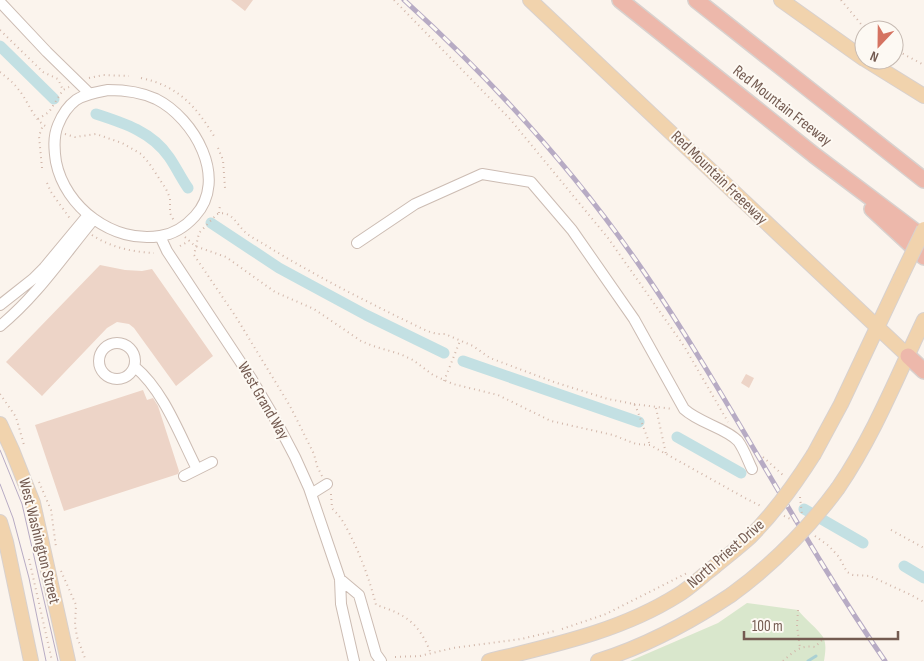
<svg xmlns="http://www.w3.org/2000/svg" width="924" height="661" font-family="'Sofia Sans Condensed',sans-serif">
	<rect width="100%" height="100%" fill="#fbf4ed"/>
	<path fill="#d9e7cc" d="M747 603 798 610C805 619 818 629 823 637 827 644 825 654 824 661H630L718 623Z"/>
	<g fill="none" stroke-linecap="round" stroke-linejoin="round">
		<path stroke="#aad0d3" stroke-width="3" d="M808 661 816 656"/>
		<path stroke="#c3e0e3" stroke-width="11" d="M0 46 54 99
			M96 114C124 123 152 132 169 157 176 167 181 178 188 188
			M211 223 279 268 366 315 444 353
			M463 361 639 422
			M677 437 741 473
			M804 509 863 543
			M904 566 924 578"/>
	</g>
	<path fill="#edd4c7" d="M231 0H253L245 11Z
		M100 265 125 270 142 271 152 269 213 356 176 386 134 328 129 324 117 322 107 328 42 396 6 362Z
		M746 374 754 378 749 388 741 383Z
		M143 390 147 400 153 398 158 406 179 471 178 474 64 511 35 425Z"/>
	<g fill="none" stroke-linecap="round" stroke-linejoin="round">
		<defs>
			<path id="minor" d="M0 2 47 52 90 94
				M108 90C124 90 141 92 156 99 194 118 229 179 195 216 185 227 175 234 160 236 113 244 65 207 56 162 54 149 53 137 58 125 62 115 68 106 76 100 85 94 97 92 108 90Z
				M160 236 167 251 251 378 274 417 295 457 309 488 340 579 341 604 354 661
				M357 243 415 204 482 174 531 182 572 230 634 319 684 409C699 423 726 428 738 441 744 449 748 461 752 469
				M0 305 33 279 44 268 88 215
				M0 326C37 296 64 255 94 219
				M99 361a18 18 0 1 1 36 0a18 18 0 1 1-36 0Z
				M135 367C164 391 180 436 197 469
				M184 476 212 462
				M311 494 327 484
				M340 579 359 595 376 654 381 661"/>
			<path id="major" d="M530 0 908 356
				M781 0 864 59
				M866 60 924 96
				M0 424 12 450 33 503 68 661
				M814 454 841 404 900 279
				M838 488C874 435 897 377 924 320
				M0 522 6 542 31 661
				M489 661C554 645 621 631 678 595 691 587 702 576 714 567
				M598 661C646 646 689 623 731 595"/>
			<path id="highway" d="M620 0 814 155 924 238
				M696 0 924 180
				M872 209 924 257
				M908 356 924 371"/>
		</defs>
		<use href="#minor" stroke="#ccbcb3" stroke-width="12"/>
		<use href="#major" stroke="#d8d1ce" stroke-width="16"/>
		<use href="#highway" stroke="#d8d1ce" stroke-width="18"/>
		<path stroke="#d2b7aa" stroke-width="2" stroke-dasharray="1 4" stroke-linecap="butt" d="M394 0 510 119 608 238 684 346 728 422
			M841 0 866 30
			M0 30 43 72 58 79 63 90
			M894 49 924 65
			M0 72C6 77 13 82 18 89 28 100 33 120 47 127
			M89 78 103 75 129 76
			M141 78C178 86 195 105 214 136
			M38 119 49 112 63 90 69 87
			M65 134 75 137 96 134 122 143 141 154 149 163 166 189 170 198V213L174 221
			M218 148 223 160 225 188
			M42 168 39 136 43 125
			M47 183 51 192 71 220
			M219 213 220 205
			M92 235C110 247 132 252 154 253
			M185 237 195 246 226 257 275 292 314 309 361 341 373 346 400 354 413 360 433 375 442 379 453 384 498 395 551 421 613 435 636 444 650 445 745 498 763 507
			M180 246 189 241
			M444 381 460 341
			M0 394 16 417 24 445
			M634 404 673 409
			M656 408 666 454
			M763 457 784 476
			M322 476 317 466 314 454 290 406 236 317 194 255 199 233 217 214C232 210 236 224 246 233 251 237 257 240 262 243 315 276 371 304 427 331L437 334H445L473 346 490 358 554 382 608 399 634 404 636 407 650 445
			M39 482 51 510 56 547
			M331 494 332 508C335 512 339 515 342 520 357 545 369 577 376 605 406 614 420 624 431 654
			M800 497 802 515
			M784 516 795 521
			M891 530 924 548
			M815 536 829 546 839 557 847 572 853 575 870 576 909 594 924 602
			M29 559 52 661
			M61 571 76 605 75 625 77 637 86 661
			M798 610 797 626 800 648
			M562 629 606 614 687 573
			M395 657 420 656 453 648 521 639 555 631
			M783 661C792 653 801 644 815 647L824 638"/>
		<use href="#minor" stroke="#fff" stroke-width="10"/>
		<use href="#major" stroke="#f1d3ad" stroke-width="14"/>
		<use href="#highway" stroke="#edb8ab" stroke-width="15"/>
		<path stroke="#b7abc4" stroke-width="1" d="M0 450 22 504 58 661
			M0 484 13 518 29 578 46 661"/>
		<defs>
			<path id="rail" d="M404 0C493 81 576 172 644 272 730 398 798 535 885 661"/>
		</defs>
		<use href="#rail" stroke="#b7abc4" stroke-width="5"/>
		<use href="#rail" stroke="#fdf9f3" stroke-width="3" stroke-dasharray="9" stroke-linecap="butt"/>
		<defs>
			<path id="major-bridge" d="M900 279 924 229
				M714 567C726 557 739 547 750 537 775 512 795 484 814 454
				M731 595C772 565 808 529 838 488"/>
		</defs>
		<use href="#major-bridge" stroke="#d8d1ce" stroke-width="16" stroke-linecap="butt"/>
		<use href="#major-bridge" stroke="#f1d3ad" stroke-width="14"/>
	</g>
	<g text-anchor="middle" dominant-baseline="central" stroke-width="4" stroke-linejoin="round" paint-order="stroke">
		<g font-size="16" fill="#745b51" stroke="#fdf9f3">
			<text transform="translate(782 106) rotate(38)">Red Mountain Freeway</text>
			<text transform="translate(719 178) rotate(44)">Red Mountain Freeeway</text>
			<text transform="translate(263 401) rotate(60)">West Grand Way</text>
			<text transform="translate(39 541) rotate(76)">West Washington Street</text>
			<text transform="translate(726 554) rotate(-41)">North Priest Drive</text>
		</g>
	</g>
	<g transform="translate(879 45) rotate(202)"><circle r="24" fill="#fdf9f3" stroke="#c6bab2"/>
	<path d="M0-4L9 19L0 12L-9 19Z" fill="#d57361"/>
	<text y="-8" font-size="14" font-weight="bold" text-anchor="middle" fill="#745b51">N</text>
	</g>
	<path d="M744 631v8h154v-8" fill="none" stroke="#745b51" stroke-width="2.5"/>
	<text x="752" y="631" font-size="15" fill="#745b51" stroke="#fdf9f3" stroke-width="4" paint-order="stroke">100 m</text>
</svg>
